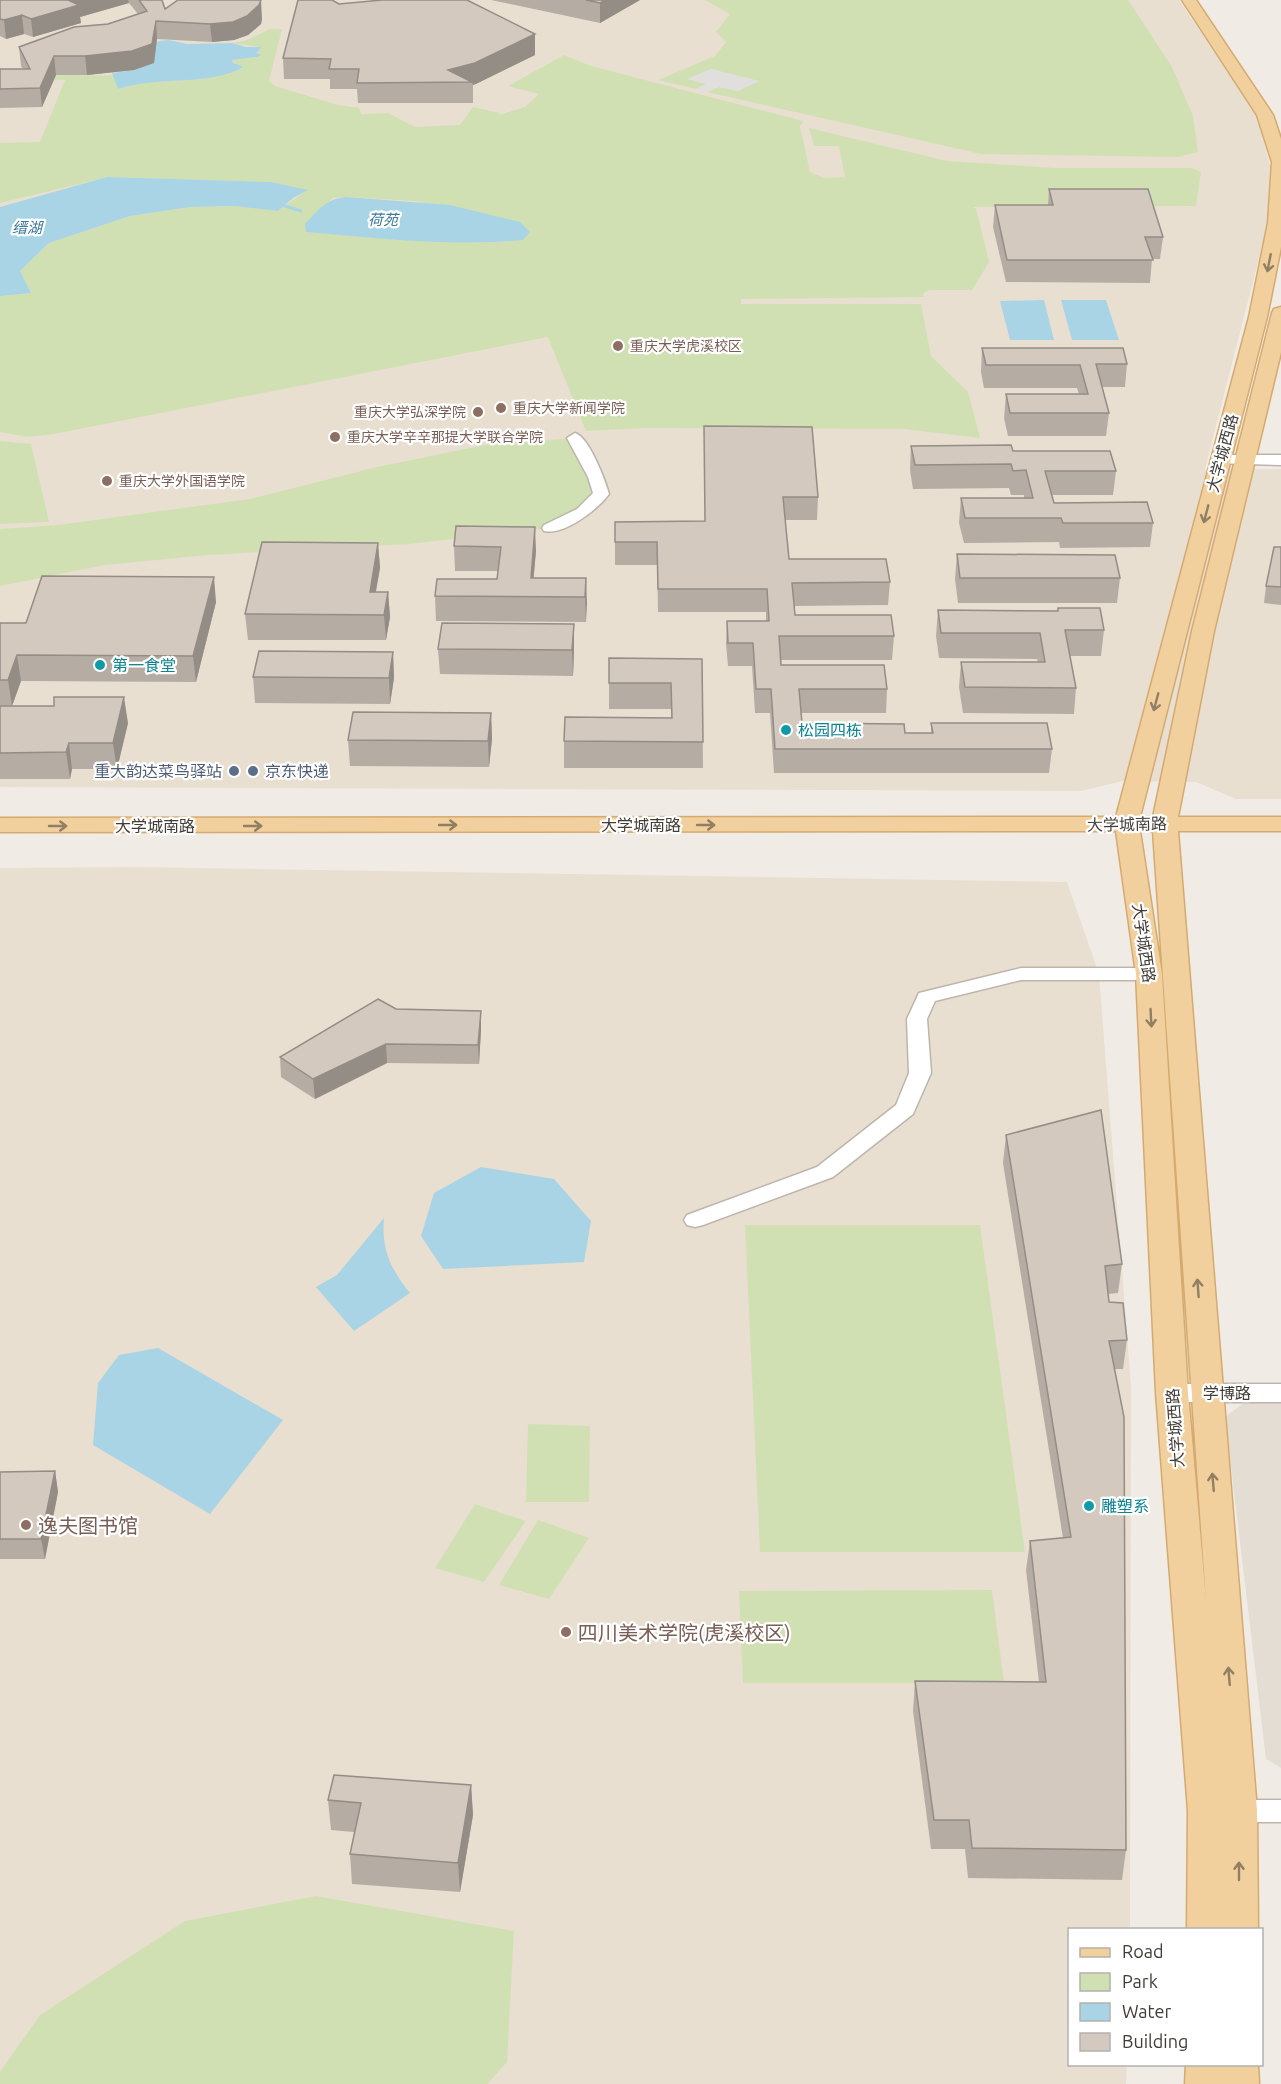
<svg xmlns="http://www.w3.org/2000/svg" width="1281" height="2084" font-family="Ubuntu,'Noto Sans SC',sans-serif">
	<rect width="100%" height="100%" fill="#f0ece5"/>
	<path fill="#e3ddd4" d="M1245 1402H1281V1768L1266 1759 1225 1417Z"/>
	<path fill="#e8dfd1" d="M0 0H1179L1256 114 1270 165 1268 223 1205 469H1281V799H1236L1196 782 1123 781 1081 791 0 787Z
		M136 867 1067 882 1099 974 1131 1386 1130 1929 1070 1930V2064L1127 2065 1126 2084H0V868Z"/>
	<path fill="#d1e0b3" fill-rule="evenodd" d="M705 0H1128L1172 67 1193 116 1198 152 1177 157 981 154 707 92 719 87 738 91 688 79 707 84 696 89 658 80 715 56 726 42 716 32 730 14Z
		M270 29H282L269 81 275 86 338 105 359 108 361 114 388 113 415 127 460 125 473 107 500 113 499 115 525 107 539 94 508 86 564 55 591 66 803 121 800 127 810 172 824 178 845 177 839 146H814L809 128 947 161 1055 168H1192L1201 172 1196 206 972 207 976 208 989 262 972 290H930L923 293 924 297 741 299V304H921L931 356 968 392 980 438 904 429 646 428 586 431 548 337 54 434 27 437 0 432V296L31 293 20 271 49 243 130 216 190 207 233 206 278 211 307 190 271 182 108 177 0 203V143L40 142 65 80 28 79C54 72 85 77 113 75L119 89 138 83 182 80 244 68 233 63 232 60 257 57 260 47 232 43 245 41ZM346 197 415 201 496 216 519 222 530 232 521 240 500 242 397 239 306 232 332 198Z
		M575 438 601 494 550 528 409 544 208 555 105 565 0 586V529L58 525 250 499 377 467 485 445Z
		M0 441 31 444 49 522 0 524Z
		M745 1225H980L1025 1552H760Z
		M528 1424 590 1426 589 1502H526Z
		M475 1504 526 1521 484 1582 435 1568Z
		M538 1520 589 1538 549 1599 499 1585Z
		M992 1590 1004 1683H743L739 1591Z
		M316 1896 514 1931 507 2062 487 2084H0V2072L40 2015 185 1921Z"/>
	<path fill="#e1dfdd" d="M711 69 759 81 738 91 719 87 706 92 696 89 706 84 687 79Z"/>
	<path fill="#a8d4e6" d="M168 40 188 44 232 43 246 47H261L257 53 261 55 257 57 232 60 233 63 244 67C206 87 161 75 118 89L112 73 134 70 153 63V46L159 41Z
		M107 177 271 182 308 190 293 198 278 211 233 206 190 207 130 216 49 243 20 271 31 293 0 296V207Z
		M346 197 450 205 520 222 530 232 523 240C451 247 377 238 306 232L305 224C318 210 326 199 346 197Z
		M1044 300 1054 340H1010L1000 301Z
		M1061 300H1106L1119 340H1072Z
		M481 1167 554 1179 591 1221 584 1262 443 1269 421 1236 434 1193Z
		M384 1218C381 1249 391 1270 410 1293L354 1331 316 1287 337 1275Z
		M158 1348 283 1420 210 1514 93 1445 98 1383 119 1355Z"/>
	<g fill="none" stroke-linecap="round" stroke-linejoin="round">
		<path stroke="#a8d4e6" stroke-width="3" d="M285 206 301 211"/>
		<defs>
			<path id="minor" d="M575 433C589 437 605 480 609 494 598 509 564 536 544 531L542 528 544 525 577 509 593 493 588 477 567 438Z
				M1219 455H1281V465L1213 463 1211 460Z
				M1021 968H1149L1156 970 1159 974 1156 978 1149 980H1021L935 1001 927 1019 931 1073 913 1114 833 1177 703 1225 695 1227 687 1225 684 1220 687 1215 817 1167 896 1105 909 1073 907 1019 919 993Z
				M1172 1384H1281V1402H1172L1163 1399 1160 1393 1163 1387Z
				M1230 1800H1281V1822H1230L1220 1819 1216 1811 1220 1803Z"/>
			<path id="major" d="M1182 0H1196L1273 115 1281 139V247L1267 317 1140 817H1153L1192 631 1272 313 1274 309 1281 307V352L1214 631 1178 817H1281V831H1178L1257 1811 1258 1930H1187L1188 1811 1156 1393 1136 974 1116 831 0 832V818L1116 817 1249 317 1268 223 1272 162 1257 115ZM1140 831H1153L1206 1600 1188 1393 1162 974Z
				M1186 2064H1258L1259 2084H1185Z"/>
		</defs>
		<use href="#minor" stroke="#bdb5ac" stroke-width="3"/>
		<use href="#major" stroke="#d4aa70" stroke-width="3"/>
		<use href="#minor" fill="#fff" fill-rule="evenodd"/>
		<use href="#major" fill="#f1d09d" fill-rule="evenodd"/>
	</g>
	<path fill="#b5ada4" d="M0 0H162L165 9 262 19 261 24 248 35 234 40 212 42 157 39 154 63 134 70 87 75H56L42 107 0 108V69H23L21 66 19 47 108 24 138 14 129 3 80 17 81 23 33 37 24 34 6 39 0 36Z
		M491 0H640L600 23Z
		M339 4 535 55 473 85V103H358L357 89H330V79H284L283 58Z
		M1049 189 1163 237 1160 259H1152L1150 283 1006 282 993 227 995 205H1048Z
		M982 348 1127 364 1125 387H1102L1109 413 1106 436H1008L1004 418 1006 394H1079L1077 388H984L981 372Z
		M704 426 818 497 817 520H785L789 559 890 582 888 605 794 606 795 615 894 636 892 660H781V665L887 689 886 713H801L802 723 905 733H931V723L1052 749 1049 773H774L770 713H755L752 666H728L726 644 727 621H766V612H658L657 565H615V522L705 521Z
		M911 446 1013 451 1116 471 1113 495H1052L1054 503 1153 523 1150 547 1060 548 1059 542 964 543 959 523 961 498H1024V495H1011L1009 488 913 489 910 470Z
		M456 526 536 551 533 578H586V622L436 621 435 596 497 579 498 571H455L454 546Z
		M378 543 380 568 376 592H388L390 617 386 640H248L245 614Z
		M1281 547V605L1264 603 1266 586Z
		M957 554 1120 578 1117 603H958L955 579Z
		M216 602 196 682 21 681 12 706H0V623H26Z
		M1058 608 1104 630 1101 656H1070L1076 688 1074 714 963 713 959 687 961 662H1038L1037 659 939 658 936 636 938 610 1057 611Z
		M438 649 574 650 573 676 440 674Z
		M393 652 394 678 390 704 255 703 253 677Z
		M702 659 703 768H564V741L671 718V709H609V683Z
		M0 706 128 723 117 769H72L70 779H0Z
		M491 713 492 739 489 767 350 766 348 740Z
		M396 1009 481 1030 479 1064 387 1063 315 1099 281 1077 280 1057Z
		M1006 1135 1122 1264 1118 1293 1108 1294 1109 1302 1127 1340 1123 1369H1115L1126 1850 1122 1880 968 1878 965 1849H931L913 1711 915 1681 1039 1682 1026 1570 1030 1541 1063 1538 1003 1163Z
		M55 1471 58 1492 45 1559H0V1472Z
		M471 1785 473 1815 460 1892 352 1884 350 1854 354 1832 331 1830 328 1800Z"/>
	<path fill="#948d86" d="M74 0H128L129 3 80 17 81 23 33 37 31 19Z
		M261 0 262 19 261 24 248 35 234 40 212 42 210 24Z
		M605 0H640L600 23V3Z
		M22 15 24 34 6 39 4 20Z
		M156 21 157 39 154 63 134 70 87 75 85 56Z
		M535 34V55L476 84 473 85 472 82 448 70Z
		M54 56 56 75 42 107 40 88Z
		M535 527 536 551 532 596 531 578Z
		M378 543 380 568 371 617 370 592Z
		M214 577 216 602 196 682 193 656Z
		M586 578 587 604 586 622 585 597Z
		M388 592 390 617 386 640 384 615Z
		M574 624V650L573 676 572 650Z
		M393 652 394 678 390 704 389 678Z
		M17 655 21 681 12 706 8 680Z
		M124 697 128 723 117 769 113 743Z
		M491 713 492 739 489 767 488 741Z
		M69 743 72 769 70 779 66 752Z
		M481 1011V1030L479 1064 478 1045Z
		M386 1044 387 1063 315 1099 313 1079Z
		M55 1471 58 1492 45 1559 41 1539Z
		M471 1785 473 1815 460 1892 458 1863Z"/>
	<path fill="#d3c9bf" stroke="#948d86" stroke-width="1.5" d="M0 0H74L70 1 79 5 31 19 22 15 4 20 0 19Z
		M139 0H162L165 9 178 0H261L259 5 247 16 233 22 210 24 156 21 152 44 132 51 85 56H54L40 88 0 89V69H30L19 47 74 27 108 24 147 11Z
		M298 0H332L339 4 382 0H467L535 34 475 63 448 70 472 82 357 83 359 69H329L331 59 283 58Z
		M586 0H605L600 3Z
		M1049 189H1148L1163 237H1145L1153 260H1007L995 205H1053Z
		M982 348H1123L1127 364H1096L1109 413H1010L1006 394H1088L1080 365H986Z
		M704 426 812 427 818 497H783L789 559H886L890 582 792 583 795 615H891L894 636H779L781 665H884L887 689H799L802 723 904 724 905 733H933L931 723H1047L1052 749H775L771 689H756L753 643H728L727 621H769L767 589H658L657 542H615V522L705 521Z
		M1011 445 1013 451H1110L1116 471H1045L1054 503 1147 502 1153 523H1063L1061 518H965L961 498H1033L1026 470 1013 471 1011 464 915 465 911 446Z
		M456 526 535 527 531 578H586L585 597 435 596 437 579H497L501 547 454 546Z
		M262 542 378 543 370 592H388L384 615 245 614Z
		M1274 547H1281V587L1266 586Z
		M957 554 1115 555 1120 578H960Z
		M42 576 214 577 193 656 17 655 8 680H0V623H26Z
		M1058 608H1100L1104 630H1065L1076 688 965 687 961 662H1045L1040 633H941L938 610 1058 611Z
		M442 623 574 624 572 650 438 649Z
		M259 651 393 652 389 678 253 677Z
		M609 658 702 659 703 742 564 741 565 717 672 718 671 683H609Z
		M54 697H124L113 743H69L66 752 0 753V706H54Z
		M353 712 491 713 488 741 348 740Z
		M378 999 396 1009 481 1011 478 1045 386 1044 313 1079 280 1057Z
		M1101 1110 1122 1264 1105 1266 1109 1302 1123 1303 1127 1340 1109 1341 1124 1417 1126 1850 972 1848 969 1820H934L915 1681 1046 1682 1030 1541 1071 1537 1006 1135Z
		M55 1471 41 1539H0V1472Z
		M334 1775 471 1785 458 1863 350 1854 361 1803 328 1800Z"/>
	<defs><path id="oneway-shaft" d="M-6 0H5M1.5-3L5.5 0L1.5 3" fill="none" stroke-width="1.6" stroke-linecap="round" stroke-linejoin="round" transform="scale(1.5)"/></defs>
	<g stroke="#917f64">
		<use href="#oneway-shaft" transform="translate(1269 263) rotate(101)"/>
		<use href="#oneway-shaft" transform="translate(1206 514) rotate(105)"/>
		<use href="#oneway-shaft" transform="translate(1156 702) rotate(105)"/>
		<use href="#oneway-shaft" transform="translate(448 825)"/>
		<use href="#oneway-shaft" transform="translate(706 825)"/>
		<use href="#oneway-shaft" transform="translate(58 826)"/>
		<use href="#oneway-shaft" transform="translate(253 826)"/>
		<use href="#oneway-shaft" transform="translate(1151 1018) rotate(87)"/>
		<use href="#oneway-shaft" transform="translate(1198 1288) rotate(-94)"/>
		<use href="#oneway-shaft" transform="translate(1213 1482) rotate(-95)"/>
		<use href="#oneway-shaft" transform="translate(1229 1676) rotate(-95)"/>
		<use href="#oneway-shaft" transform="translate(1239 1871) rotate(-90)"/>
	</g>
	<g fill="#8d6e63" stroke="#fff" stroke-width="2">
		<circle cx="618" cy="346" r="6"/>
		<circle cx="501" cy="408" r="6"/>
		<circle cx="478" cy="412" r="6"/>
		<circle cx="335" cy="437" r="6"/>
		<circle cx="107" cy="481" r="6"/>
		<circle cx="26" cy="1525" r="6"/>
		<circle cx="566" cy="1632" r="6"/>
	</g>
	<g fill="#0f9aa8" stroke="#fff" stroke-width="2">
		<circle cx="100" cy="665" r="6"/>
		<circle cx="786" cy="730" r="6"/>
		<circle cx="1089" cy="1506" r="6"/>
	</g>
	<g fill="#5c6f8a" stroke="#fff" stroke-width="2">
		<circle cx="234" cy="771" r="6"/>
		<circle cx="253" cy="771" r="6"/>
	</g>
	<g text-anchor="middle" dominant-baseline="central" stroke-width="4.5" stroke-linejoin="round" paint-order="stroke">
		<g font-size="14" fill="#785e54" stroke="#fff" text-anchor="start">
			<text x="630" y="346">重庆大学虎溪校区</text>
			<text x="513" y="408">重庆大学新闻学院</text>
			<text x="466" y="412" text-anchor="end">重庆大学弘深学院</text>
			<text x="347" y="437">重庆大学辛辛那提大学联合学院</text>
			<text x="119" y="481">重庆大学外国语学院</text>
		</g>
		<g font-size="15" font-style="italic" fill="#3b7b99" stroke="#fff">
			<text x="383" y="219">荷苑</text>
			<text x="27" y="227">缙湖</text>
		</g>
		<g font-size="16" fill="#423c36" stroke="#fff">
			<text transform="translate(1222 453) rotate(-75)">大学城西路</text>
			<text transform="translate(1127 824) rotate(-1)">大学城南路</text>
			<text x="641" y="825">大学城南路</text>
			<text x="155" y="826">大学城南路</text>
			<text transform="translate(1144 943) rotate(82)">大学城西路</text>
			<text x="1227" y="1393">学博路</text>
			<text transform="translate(1175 1428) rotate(-94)">大学城西路</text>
		</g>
		<g font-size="16" fill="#0d838f" stroke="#fff" text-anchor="start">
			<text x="112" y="665">第一食堂</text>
			<text x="798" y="730">松园四栋</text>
			<text x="1101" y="1506">雕塑系</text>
		</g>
		<g font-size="16" fill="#4e5e75" stroke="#fff" text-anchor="end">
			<text x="222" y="771">重大韵达菜鸟驿站</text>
			<text x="265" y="771" text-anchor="start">京东快递</text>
		</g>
		<g font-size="20" fill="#785e54" stroke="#fff" text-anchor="start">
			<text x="38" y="1525">逸夫图书馆</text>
			<text x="578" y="1632">四川美术学院(虎溪校区)</text>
		</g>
	</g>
	<rect x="1068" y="1928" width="195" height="138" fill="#ffffff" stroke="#b3b1af" stroke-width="1.5"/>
	<rect x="1080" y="1948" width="30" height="9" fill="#f1d09d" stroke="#b3b1af" stroke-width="1.5"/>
	<text x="1122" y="1958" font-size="18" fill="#423c36">Road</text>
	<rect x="1080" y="1973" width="30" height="18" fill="#d1e0b3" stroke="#b3b1af" stroke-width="1.5"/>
	<text x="1122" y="1988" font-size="18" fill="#423c36">Park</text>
	<rect x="1080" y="2003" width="30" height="18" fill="#a8d4e6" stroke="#b3b1af" stroke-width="1.5"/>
	<text x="1122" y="2018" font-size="18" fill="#423c36">Water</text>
	<rect x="1080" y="2033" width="30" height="18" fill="#d3c9bf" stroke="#b3b1af" stroke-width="1.5"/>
	<text x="1122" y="2048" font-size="18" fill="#423c36">Building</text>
</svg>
